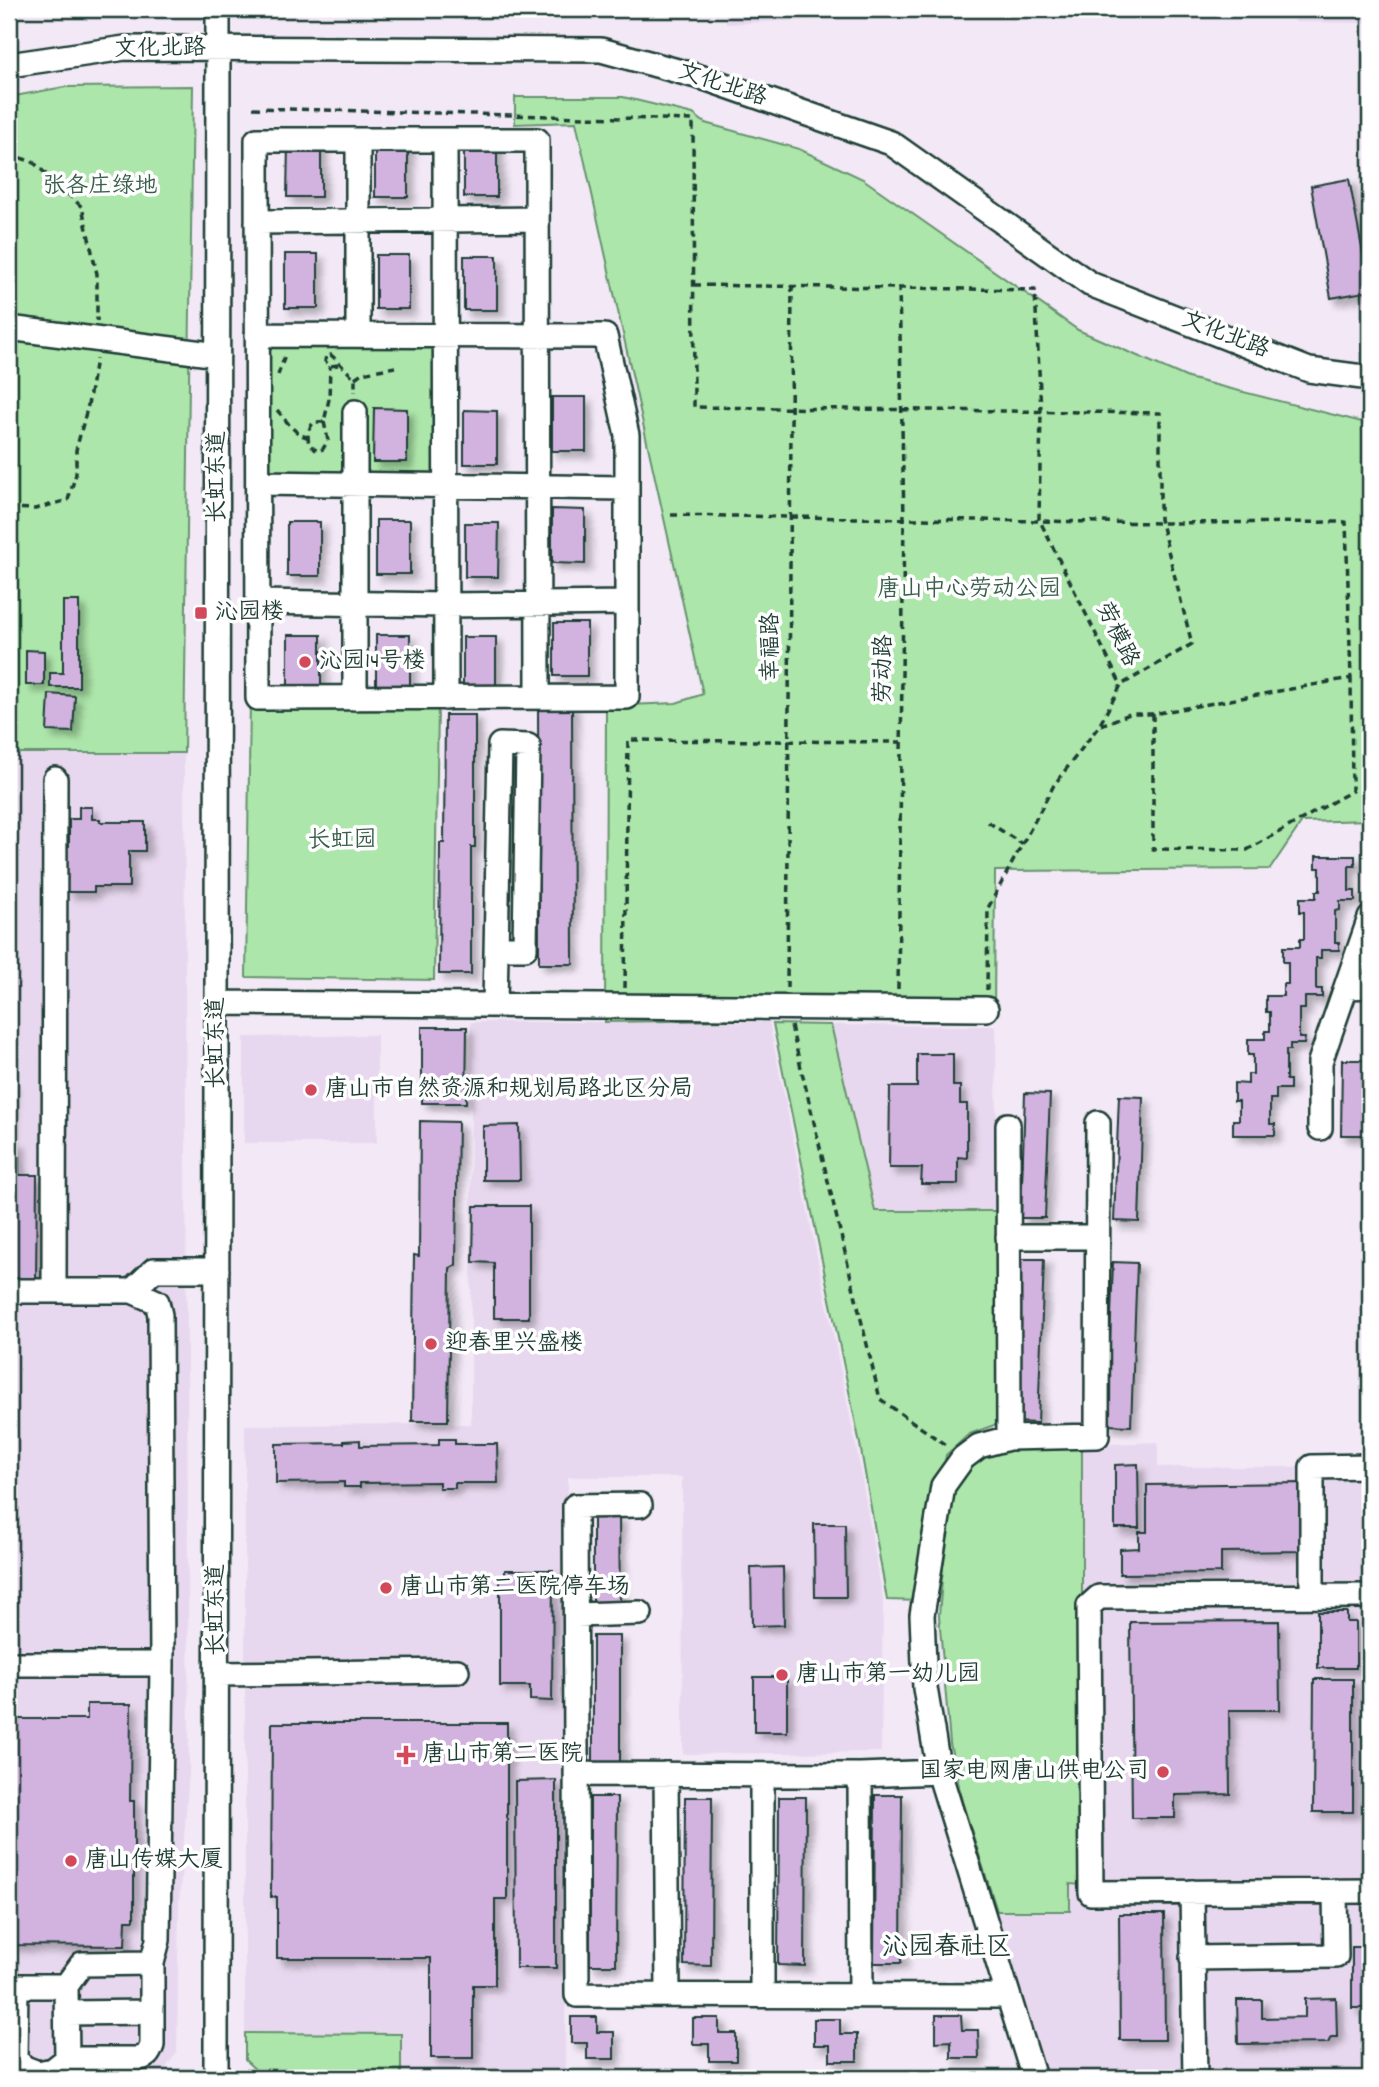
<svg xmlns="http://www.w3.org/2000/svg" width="1379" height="2087" font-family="Dekko,'LXGW WenKai TC',sans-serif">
	<defs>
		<filter id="shadow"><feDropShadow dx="6" dy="6" stdDeviation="3.5" flood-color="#0004"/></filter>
	</defs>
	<rect width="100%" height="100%" fill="#f2e8f6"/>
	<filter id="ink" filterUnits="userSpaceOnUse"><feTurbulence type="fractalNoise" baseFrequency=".0143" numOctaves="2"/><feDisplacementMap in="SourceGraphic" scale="14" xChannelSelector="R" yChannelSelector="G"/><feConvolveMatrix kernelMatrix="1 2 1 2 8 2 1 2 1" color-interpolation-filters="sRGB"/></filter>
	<g filter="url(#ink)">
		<path fill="#e8d8ef" d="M726 9H912V14L726 24Z
			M1295 9H1370V23L1295 22Z
			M9 753H184L189 1773 179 1902 177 2052 161 2075 152 2078H9Z
			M471 1022H769L856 1445 883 1599 881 1752 683 1754 682 1477H568L565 2078H268L259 2073 245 2060V1425L471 1424Z
			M831 1025 996 1026 997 1211H875Z
			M377 1035V1143H244V1037Z
			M1158 1442V1467H1370V2065L1347 2070 1048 2076 962 1801 950 1743 939 1616 1082 1445Z"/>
		<path fill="#ade6aa" stroke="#66926f" stroke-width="2" d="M193 86 184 753H9V97L64 87Z
			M515 97H623L693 114 705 123 799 149 863 179 1078 330 1188 378 1370 424V820L1302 822 1270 869 995 871 994 1016 605 1022 606 706 676 703 703 694 576 122 515 124Z
			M271 343H435L434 474 431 478 344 472H269L266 466V349Z
			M250 702 438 704 434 980 246 977Z
			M773 1024 831 1025 875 1211H997V1424L969 1434 946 1455 922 1601 887 1600 860 1444Z
			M1082 1445V1885L1070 1884V1911H997L962 1801 950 1743 939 1616 949 1493 964 1463 998 1449Z
			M245 2033 401 2034V2078H268L259 2073 245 2060Z"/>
		<path fill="#d2b3e0" stroke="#1f3d34" stroke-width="2" filter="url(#shadow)" d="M288 143H321V197H287Z
			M375 143H408V197H375Z
			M464 143H497V197H464Z
			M1349 179 1370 291 1331 298 1311 186Z
			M285 254H318V308H285Z
			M376 255H409V309H376Z
			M464 256H497V310H464Z
			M552 397H586V451H552Z
			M374 408 407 409V462H373Z
			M464 410 497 411V464H464Z
			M552 509 585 510V564L552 563Z
			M376 520H410V574H376Z
			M287 522H320V576H287Z
			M465 523H499L498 577H465Z
			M63 601H79V687H50V673H63Z
			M554 623H587V676H554Z
			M288 635H321V689H288Z
			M376 635H410V689H376Z
			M463 637H496V690H463Z
			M26 650 44 651V685H26Z
			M49 694 75 696 73 732 47 731Z
			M538 704H572L573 964H539Z
			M445 715H475V847H471V974H439L440 843H444Z
			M79 807H92V819H100V822H145V851H129V887H94V892H67V863H50V846H69V819H79Z
			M1316 856H1355V866H1349V891H1355V901H1340V910L1335 911V942H1339V950H1321V958H1316V989H1322V997H1305V1009H1299V1038H1305L1304 1044H1290V1050H1286V1080H1290V1089H1276V1099H1270V1124H1275V1135H1233V1120H1239V1101H1234V1083L1248 1084V1074H1253V1055H1248V1039H1265V1031H1270V1012H1266V996H1283V984H1288V962H1283V947H1300V939H1304V912H1300V898H1316V891H1320V868H1316Z
			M422 1027H467L466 1103H422Z
			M917 1054H953V1086H960V1104H967V1158L958 1157V1184H921L922 1168H889L890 1087H917Z
			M1342 1060H1370V1135H1341Z
			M9 1082H11V1142H19V1175H37L36 1280H9Z
			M1025 1093 1050 1094 1045 1218H1021Z
			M1119 1096 1143 1097 1139 1222 1114 1221Z
			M420 1121 458 1122 456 1265 450 1268 448 1421H412L414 1255 419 1256Z
			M519 1125 520 1180H483V1126Z
			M474 1206H529V1318H494V1263L473 1262Z
			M1019 1259H1044L1038 1423 1013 1422Z
			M1113 1262 1137 1263 1131 1426 1107 1425Z
			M439 1439H455V1444H497L498 1483H455V1488H439V1482L360 1483V1487H344V1482L276 1483V1444L344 1443V1441L360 1440V1446L439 1445Z
			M1138 1464 1139 1528H1115V1465Z
			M1302 1483 1303 1551 1221 1552V1573L1120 1574V1549L1139 1548V1532H1147V1485Z
			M593 1516H619L620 1602H593Z
			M814 1524H845L846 1597H815Z
			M783 1567 784 1625 752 1626 751 1568Z
			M505 1570H553L552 1701 530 1700V1686H500V1579L505 1578Z
			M1318 1612H1347V1622H1356V1668H1318Z
			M1279 1621 1280 1710H1229L1230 1794 1175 1795V1818H1132L1130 1622Z
			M593 1636H620V1762H593Z
			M754 1677H787V1732H754Z
			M1314 1679H1353V1812H1313Z
			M87 1704H131L130 1801H134V1920H126L125 1946 9 1945V1738H13V1719H87Z
			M272 1723H507V1899H495V1985H473V2058H431V1958H277V1897H271Z
			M556 1780V1968H516L515 1781Z
			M875 1795H902L901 1963H874Z
			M590 1797H617L616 1965H590Z
			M685 1797H712L711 1966 684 1965Z
			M779 1797H806L805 1966 778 1965Z
			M9 1876H13V1937H9Z
			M1119 1914H1164L1165 2040H1120Z
			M1352 1947H1370V2008H1352Z
			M1336 1998 1337 2037H1331L1328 2043 1238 2044 1237 2000H1262V2018L1305 2017V1999Z
			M936 2015H961L962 2030H978L979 2058H951V2041L936 2042Z
			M571 2017H597V2032H614V2059H587V2043H571Z
			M693 2018H719V2033H736V2061H709V2044H693Z
			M814 2019H840V2034H857V2061H830V2045H814Z"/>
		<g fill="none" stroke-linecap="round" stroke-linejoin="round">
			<defs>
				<path id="minor" d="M9 65 125 48 601 50 707 79 891 143 1090 284 1309 370 1370 378
					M445 140 446 698
					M257 222 537 219
					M9 328 218 355
					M257 335 605 336 627 435V603L444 605 258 602
					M358 335V140
					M355 412V698
					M258 483 625 488
					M538 697 537 140H257L258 698C381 698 504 698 627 697V603
					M1347 987 1370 986
					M217 1003 986 1009
					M495 1005 500 745 528 746 525 948H497
					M1008 1125 1009 1438
					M1320 1128V1062L1370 918
					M1008 1237H1097
					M9 1291H132L157 1302 160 1315 162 1664 158 1940 152 1963V2045C149 2054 146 2058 136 2059H67L53 2070 38 2073 25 2068 15 2060H9
					M54 1291 55 779
					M132 1291 154 1270H217
					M640 1505 575 1506 577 1995 1008 1996
					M1312 1596V1467L1370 1466
					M1370 1596 1099 1597 1089 1606 1091 1893 1370 1891
					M576 1615 640 1613
					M9 1664H162
					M217 1674 457 1671
					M576 1774 860 1775 939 1772
					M666 1774 668 1995
					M762 1775V1995
					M860 1775 861 1995
					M1192 1892 1195 2078
					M1192 1958 1336 1956 1335 1891
					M67 2013 152 2012
					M67 2059 66 1986 82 1964 152 1963
					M15 2060 16 1986H66
					M216 2078 218 9
					M1034 2078 939 1772 925 1688 922 1615 943 1486 963 1458 979 1446 1009 1438 1097 1436 1098 1123"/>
			</defs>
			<use href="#minor" stroke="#1f3d34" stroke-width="28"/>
			<path stroke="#1f3d34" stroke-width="3.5" stroke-dasharray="7 5" stroke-linecap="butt" d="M253 108 693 120 694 407 1160 413V519L1192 644 1121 685
				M9 154 33 162 82 207 97 274V321
				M694 285 1035 290 1041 411 1039 519 1121 685 1099 726 1054 785 988 908 987 990
				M338 365 330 366 325 361 326 356 331 355C339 362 346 371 355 378V392
				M278 375 286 353
				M355 378 362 373 395 367
				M277 410C286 420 294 434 307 437
				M324 422 328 440 323 449 317 451 309 444C307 435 308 429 314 422H324L329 399 330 366
				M9 508 35 509 68 500 76 474V450L88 405 96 359
				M671 515 1161 523 1346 522 1351 678 1153 714H1130L1101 725
				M1153 714V849L1247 850 1352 791 1351 678
				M988 822 1022 844
				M625 988 628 740 901 742
				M787 988 792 286
				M898 989 904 519 899 288
				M791 1026 880 1399 947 1446"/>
			<use href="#minor" stroke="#fff" stroke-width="23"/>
		</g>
	</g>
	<g fill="#d1495b" stroke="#fff" stroke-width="2.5">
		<rect x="194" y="606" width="14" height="14" rx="3.5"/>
		<circle cx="305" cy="662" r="7"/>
		<circle cx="311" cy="1090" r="7"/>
		<circle cx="431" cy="1344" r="7"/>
		<circle cx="386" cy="1588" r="7"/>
		<circle cx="782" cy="1675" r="7"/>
		<path d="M402.5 1744.5h7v7h7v7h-7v7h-7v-7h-7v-7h7z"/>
		<circle cx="1163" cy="1772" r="7"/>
		<circle cx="71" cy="1861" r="7"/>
	</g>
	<g text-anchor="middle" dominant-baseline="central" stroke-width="7" stroke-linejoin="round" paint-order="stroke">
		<g font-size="23" fill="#1f3d34" stroke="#fff">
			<text transform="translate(160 50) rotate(-1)">文化北路</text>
			<text transform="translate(722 86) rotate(18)">文化北路</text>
			<text transform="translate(1225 336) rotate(21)">文化北路</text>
			<text transform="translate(218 477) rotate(-90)">长虹东道</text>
			<text transform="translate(1116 635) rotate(64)">劳模路</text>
			<text transform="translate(772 647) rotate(-90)">幸福路</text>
			<text transform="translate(885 669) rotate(-89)">劳动路</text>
			<text transform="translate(217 1043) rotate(-90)">长虹东道</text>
			<text transform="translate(217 1610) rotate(-90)">长虹东道</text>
		</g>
		<g font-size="23" fill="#3b5f4c" stroke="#fff">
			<text x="100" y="187">张各庄绿地</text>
			<text x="969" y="590">唐山中心劳动公园</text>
			<text x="342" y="841">长虹园</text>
		</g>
		<g font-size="23" fill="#1f3d34" stroke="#fff" text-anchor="start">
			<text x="215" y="613">沁园楼</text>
			<text x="319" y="662">沁园14号楼</text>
			<text x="325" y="1090">唐山市自然资源和规划局路北区分局</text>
			<text x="445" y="1344">迎春里兴盛楼</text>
			<text x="400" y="1588">唐山市第二医院停车场</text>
			<text x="796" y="1675">唐山市第一幼儿园</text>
			<text x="422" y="1755">唐山市第二医院</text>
			<text x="1149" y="1772" text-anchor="end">国家电网唐山供电公司</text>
			<text x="85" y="1861">唐山传媒大厦</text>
		</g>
		<g font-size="26" fill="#1f3d34" stroke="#fff">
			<text x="947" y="1948">沁园春社区</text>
		</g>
	</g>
	<rect width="1379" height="2087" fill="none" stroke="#fff" stroke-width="35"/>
	<rect x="18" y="18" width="1344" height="2052" fill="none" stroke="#1f3d34" stroke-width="2.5" filter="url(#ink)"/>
</svg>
